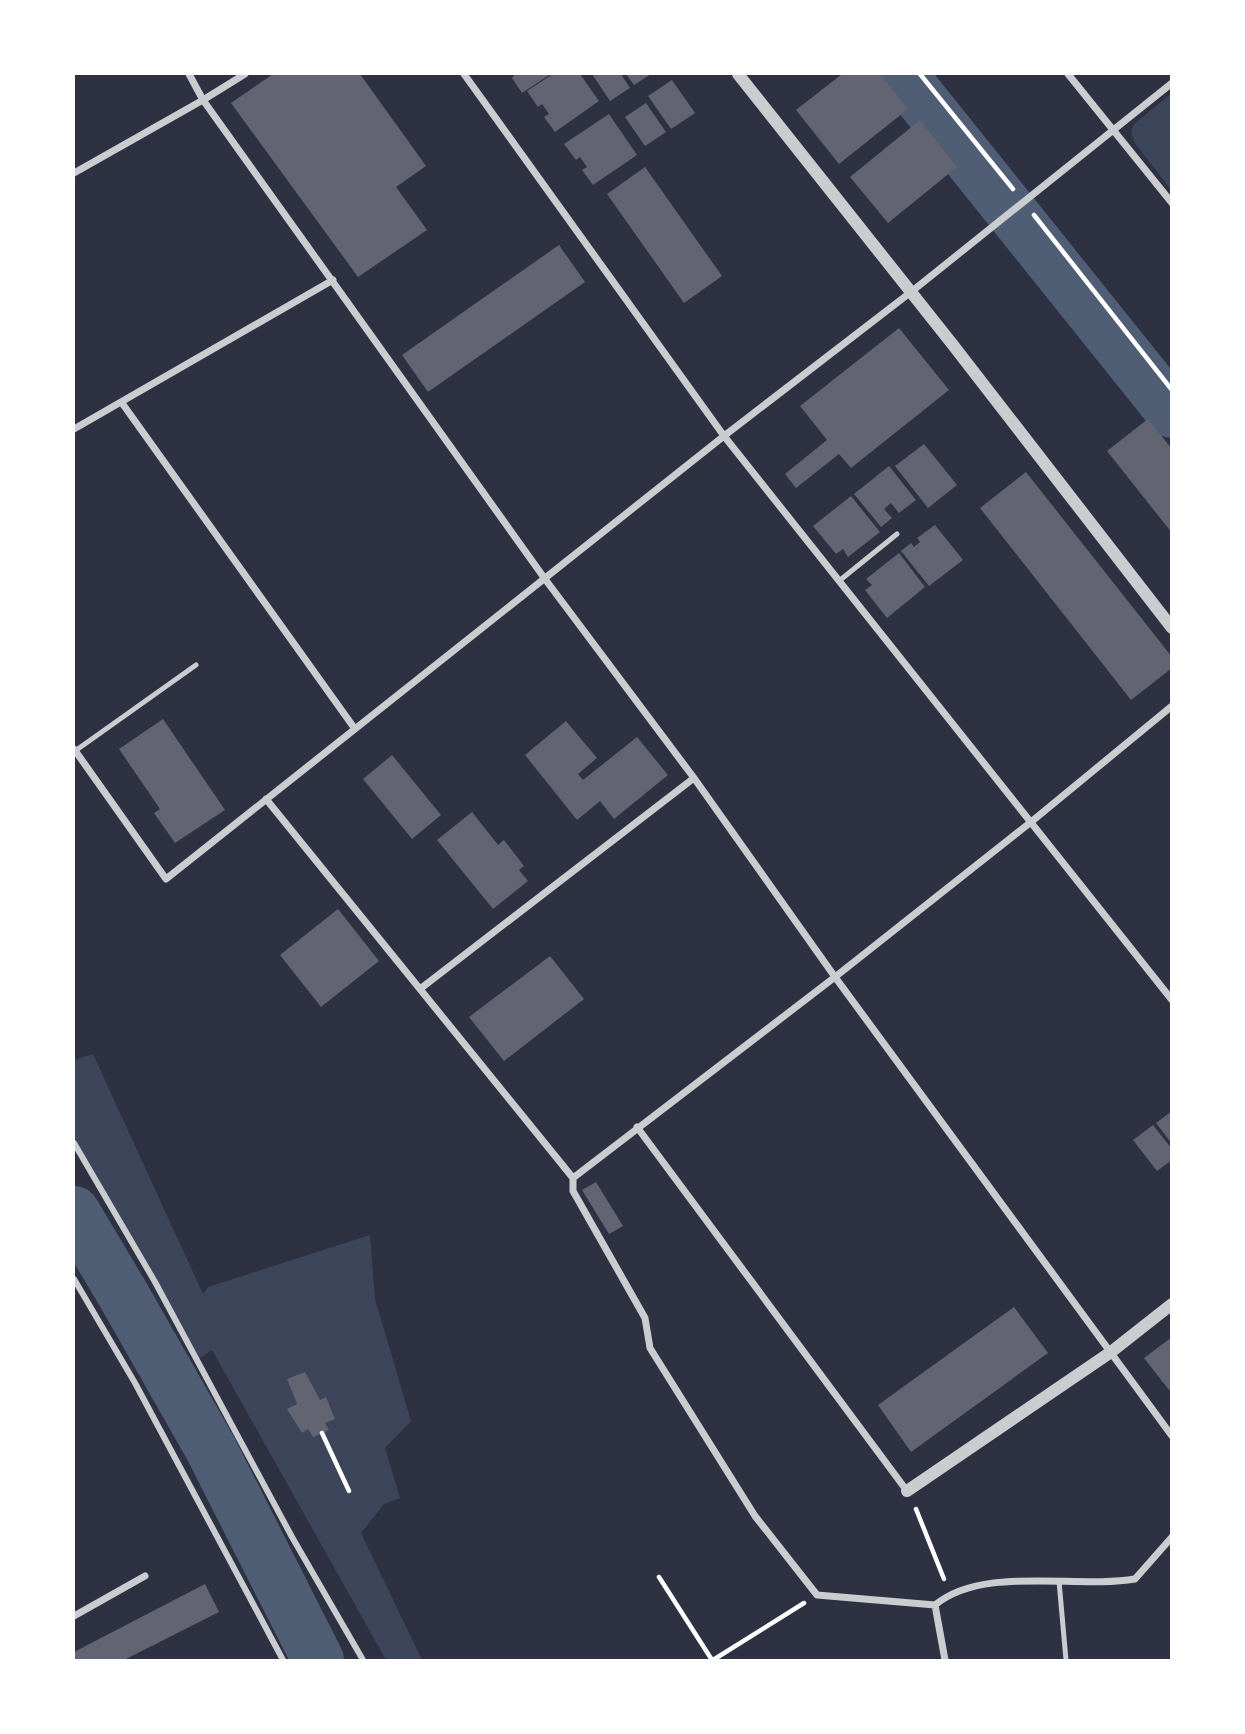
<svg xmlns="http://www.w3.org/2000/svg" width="1245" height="1734" font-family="Georgia,serif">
	<rect width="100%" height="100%" fill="#2d3142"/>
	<path fill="#3c4559" d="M1171 94V190L1134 142 1131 131 1135 123Z
		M93 1054 203 1294 208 1287 370 1235 375 1299 411 1421 385 1448 400 1498 384 1504 361 1533 422 1660H386L212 1350 197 1360 74 1145V1060Z"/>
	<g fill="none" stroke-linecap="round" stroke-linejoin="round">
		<path stroke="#4f5d75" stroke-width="52" d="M901 74 1172 412
			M74 1212 124 1296 211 1449 318 1660"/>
	</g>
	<path fill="#626471" d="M273 74H360L426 166 396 187 427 230 358 277 231 103Z
		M515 74H551L522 93 512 78Z
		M553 74H580L599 101 555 132 544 117 549 114 542 104 538 107 527 91Z
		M592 74H621L630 88 610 101Z
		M626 74H651L634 85Z
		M842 74H880L908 109 839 164 796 110Z
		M672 80 695 113 671 129 648 96Z
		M646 103 666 132 645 146 625 117Z
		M609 114 637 155 593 185 582 170 587 167 580 157 576 160 564 144Z
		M920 120 957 167 888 223 850 177Z
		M645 167 722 276 684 303 607 194Z
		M559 245 585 282 428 392 402 355Z
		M899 328 949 390 851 468 839 454 796 488 785 474 827 440 800 406Z
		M1148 419 1172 449V533L1107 451Z
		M924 444 957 485 928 508 895 466Z
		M889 466 916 500 899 513 891 503 884 509 892 518 881 527 854 494Z
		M1026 472 1172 657V668L1131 700 980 508Z
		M851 496 880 532 848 557 843 549 836 554 813 526Z
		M935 525 963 560 929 586 901 551 911 543 914 547 920 542 917 538Z
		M899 553 925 587 887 618 865 590 872 585 866 579Z
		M163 719 225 810 175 843 154 813 160 809 119 749Z
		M566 721 597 758 578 774 583 780 637 737 668 775 614 819 600 801 577 820 525 755Z
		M392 755 441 815 412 839 363 779Z
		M472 812 498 845 504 840 524 866 519 870 528 881 493 909 437 840Z
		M338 909 379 961 321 1007 280 955Z
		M550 956 584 999 504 1061 469 1017Z
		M1172 1111V1144L1156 1123Z
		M1153 1125 1172 1149V1160L1157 1171 1133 1140Z
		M596 1182 623 1226 609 1234 582 1190Z
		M1014 1307 1048 1353 911 1452 878 1405Z
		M1172 1337V1388L1169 1390 1144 1358Z
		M305 1372 320 1400 326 1397 335 1419 325 1423 329 1430 313 1437 308 1429 302 1433 287 1409 297 1404 287 1379Z
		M205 1584 219 1612 124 1660H74V1652Z"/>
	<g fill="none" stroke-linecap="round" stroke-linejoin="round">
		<path stroke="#fff" stroke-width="4.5" d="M920 74 1013 189
			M1034 215 1172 390
			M322 1433 349 1491
			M916 1509 944 1579
			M659 1577 712 1660
			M713 1660 804 1603"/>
		<path stroke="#caccd0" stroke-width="5" d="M839 581 897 534
			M75 751 196 665
			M1059 1581 1066 1660"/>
		<path stroke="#caccd0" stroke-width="6" d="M74 1143 155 1282 292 1537 363 1660
			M74 1279 135 1383 283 1660"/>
		<path stroke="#caccd0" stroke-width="7" d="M189 74 203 100 545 579 694 778 835 977 1172 1436
			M464 74 724 436 1172 1000
			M1068 74 1172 203
			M74 173 203 100 245 74
			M122 403 355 729
			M74 429 333 280
			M74 749 166 879 724 436 911 292 1172 83
			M266 799 573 1178 835 977 1031 822 1172 706
			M420 989 694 778
			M637 1127 907 1491
			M573 1178V1191L645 1318 650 1348 755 1516 817 1595 935 1605
			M74 1616 145 1576
			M945 1660 935 1605C983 1565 1076 1589 1135 1579L1172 1537"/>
		<path stroke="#caccd0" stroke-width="12" d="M738 74 953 345 1172 628
			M907 1491 1111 1352 1172 1304"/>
	</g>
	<rect width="1245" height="1734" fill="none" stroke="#ffffff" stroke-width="150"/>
</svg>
